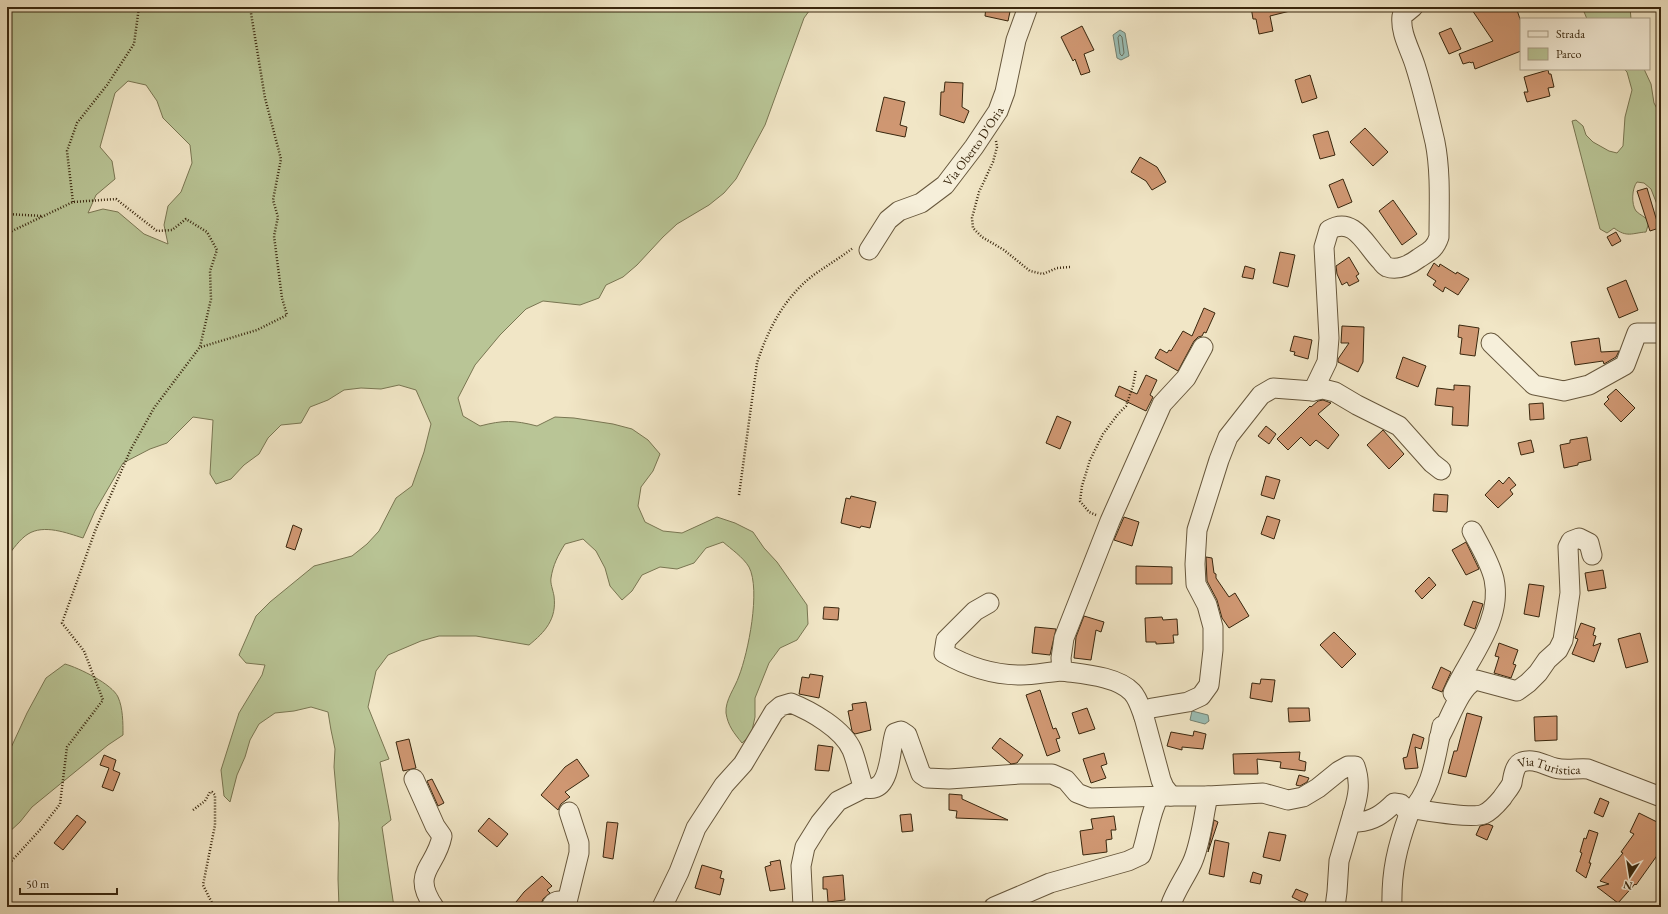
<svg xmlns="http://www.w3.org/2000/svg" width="1668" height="914" font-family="'EB Garamond',serif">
	<rect width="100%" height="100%" fill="#f1e6c6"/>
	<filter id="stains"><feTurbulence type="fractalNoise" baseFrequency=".005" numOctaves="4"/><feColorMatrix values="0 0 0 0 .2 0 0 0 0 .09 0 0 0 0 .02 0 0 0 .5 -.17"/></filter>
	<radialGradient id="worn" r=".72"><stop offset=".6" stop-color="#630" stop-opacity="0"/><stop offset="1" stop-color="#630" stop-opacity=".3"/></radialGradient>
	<path fill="#b9c596" stroke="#797652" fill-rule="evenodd" d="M7 7H812L804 18 765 125 736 179 724 193 709 205 677 224 663 237 637 265 623 277 606 285 599 298 580 305 543 301 526 309 500 335 475 365 458 398 463 416 480 426C503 420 514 420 537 426L555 417 574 418 613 424 632 429 648 440 660 454 653 471 641 487 638 506 645 522 663 531 682 533 717 517 735 523 753 532 764 548 777 562 807 605 808 624 797 640 780 648 769 663 755 698V717L751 735 742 743C734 733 728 726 726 713 725 700 735 688 739 676 748 653 761 590 749 567 743 557 731 549 723 542L706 548 694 563 677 569 660 567 642 575 632 591 622 600 610 586 605 568 596 551 583 539 565 544C558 555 553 565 551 578 550 583 553 590 554 596 557 619 545 632 529 645L476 636H439L421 641 388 655 376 671 368 707 389 759 380 762 391 820 382 827 394 907H339L338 879 339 823 334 767 335 749 331 730 328 712 311 707 294 711 275 713 259 724 250 740 245 757 237 775 230 802 224 796 221 770 239 713 262 675 265 665 246 663 239 655 256 616 270 602 314 566 352 556 367 544 379 531 396 498 412 486 424 452 431 424 416 390 399 385 381 389 361 388 344 390 328 400 310 407 301 423 281 425 268 438 259 454 244 465 231 479 216 484 210 474 213 420 193 417 167 443 150 449 123 463 95 511 83 538C67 533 44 524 28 534 20 539 13 549 7 557ZM128 81 146 85 157 101 163 118 190 145 192 163 181 192 168 206 164 225 168 244 144 234 118 212 103 209 88 213 96 195 115 179 112 161 100 147 115 93Z
		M1582 7H1630L1631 19H1587Z
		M1624 69H1644L1651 84 1654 103 1661 116V207H1658L1651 189 1644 183 1637 182C1632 188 1631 204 1636 211 1640 215 1646 217 1649 222L1646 232C1632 233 1627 238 1614 228L1607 233 1600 229 1572 121 1576 120 1583 126 1586 135 1593 142 1609 151 1617 153 1623 146 1625 117 1632 90 1627 72Z
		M65 664C79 668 112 684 118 697 123 708 123 723 123 735L108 745 32 807 20 822 7 834V753L9 752 27 713 46 678Z"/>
	<path fill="#9bbfb6" stroke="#748273" d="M1120 30 1125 33 1129 56 1121 60 1117 58 1113 35Z
		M1192 711 1208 715 1209 721 1205 724 1190 720Z"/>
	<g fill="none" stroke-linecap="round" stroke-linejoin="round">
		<path stroke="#6a7362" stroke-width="1" d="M1120 35 1122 37 1124 53 1122 56 1120 54 1118 38Z"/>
	</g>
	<path fill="#cf9772" stroke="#39270e" d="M986 7H1011L1008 21 985 16Z
		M1251 7H1290V11L1270 16 1273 31 1259 34 1256 19H1253Z
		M1470 7H1516L1521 22V51L1475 69 1473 62 1471 63 1470 62 1463 64 1459 54 1493 41Z
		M1082 26 1094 50 1084 54 1090 72 1081 75 1075 59 1073 61 1061 37Z
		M1451 28 1461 49 1449 54 1439 33Z
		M1548 70 1549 74H1551L1554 87 1548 88 1550 96 1527 102 1524 92H1528L1524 77Z
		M1310 75 1317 98 1302 103 1295 80Z
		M945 82 963 83 962 107 969 111 964 123 940 115 941 92H944Z
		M884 97 905 102 900 125 907 127 905 137 876 131Z
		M1365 128 1388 152 1373 166 1350 142Z
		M1328 131 1335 155 1320 159 1313 135Z
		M1140 157 1157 167 1166 182 1152 190 1146 181 1131 172Z
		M1343 179 1352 202 1338 208 1329 185Z
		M1647 188 1659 228 1650 231 1637 191Z
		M1393 200 1417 234 1402 245 1379 211Z
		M1616 232 1621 241 1612 246 1607 237Z
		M1280 252 1295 255 1288 287 1273 283Z
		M1349 257 1359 274 1356 276 1359 281 1349 286 1347 282 1342 285 1337 274 1336 266Z
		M1434 263 1439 267 1440 264 1456 274 1457 272 1469 279 1458 295 1445 287 1443 292 1433 285 1436 281 1427 275Z
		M1245 266 1255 269 1253 279 1242 277Z
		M1626 280 1638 310 1619 318 1607 288Z
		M1204 308 1215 313 1206 333 1204 332 1202 336 1198 337 1194 341 1178 371 1155 358 1160 349 1167 353 1169 350 1171 351 1183 331 1192 336Z
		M1459 325 1479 328 1475 356 1460 354 1462 338 1458 337Z
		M1342 326 1364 327 1363 362 1358 372 1338 362V359L1349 343H1341Z
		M1294 336 1312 340 1308 359 1294 355 1295 352 1290 351Z
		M1599 338 1601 352 1619 351 1616 357 1604 364 1603 361 1575 365 1571 342Z
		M1403 357 1426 366 1418 387 1396 378Z
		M1146 375 1157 380 1150 395 1153 397 1146 411 1115 396 1119 386 1137 394Z
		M1454 385 1470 386 1468 426 1452 425 1453 407 1435 405 1437 388 1454 390Z
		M1616 389 1635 408 1621 422 1604 404 1609 399 1607 397Z
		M1323 400 1331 403 1318 414 1339 435 1328 449 1316 440 1310 446 1301 437 1288 450 1277 439 1310 406 1311 407 1318 401Z
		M1543 403 1544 419 1530 420 1529 404Z
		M1057 416 1071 422 1060 449 1046 443Z
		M1266 426 1276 434 1269 444 1258 436Z
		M1383 430 1404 454 1389 469 1367 445Z
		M1587 437 1591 460 1578 463V465L1564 468 1560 445 1570 443V440Z
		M1531 440 1534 452 1521 455 1518 443Z
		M1266 476 1280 480 1274 499 1261 495Z
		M1509 477 1516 485 1510 490 1513 494 1498 508 1485 495 1499 480 1503 484Z
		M1434 494 1448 495 1447 512 1433 511Z
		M851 496 876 502 870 528 861 526 860 528 841 523 846 498 850 499Z
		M1267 516 1280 520 1274 539 1261 534Z
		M1124 517 1139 522 1132 546 1114 540Z
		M293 525 302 529 295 550 286 547Z
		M1466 542 1479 569 1466 575 1452 550Z
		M1206 557 1212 558 1214 573 1216 574V578L1229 597 1235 593 1249 616 1229 628 1222 618 1217 600 1207 581Z
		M1136 566 1172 567V584H1136Z
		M1603 570 1606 588 1588 591 1585 573Z
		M1429 577 1436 585 1422 599 1415 591Z
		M1529 584 1544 586 1539 617 1524 614Z
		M1473 601 1483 604 1475 629 1464 625Z
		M824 607 839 608 838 620 823 619Z
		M1084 616 1104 622 1101 632 1096 630 1091 660 1074 658 1076 637Z
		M1162 617 1163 620 1177 619 1178 635H1173L1174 643 1156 644V642H1146L1145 618Z
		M1581 623 1595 628 1593 635 1596 636 1593 646 1601 643 1594 662 1572 654 1578 639 1575 638Z
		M1035 627 1056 629 1050 655 1032 653Z
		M1334 632 1356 654 1342 668 1320 645Z
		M1640 633 1648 662 1626 668 1618 639Z
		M1499 643 1518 650 1513 664 1516 665 1511 678 1494 673 1499 657 1495 656Z
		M1441 667 1451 672 1442 692 1432 688Z
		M810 674 823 676 819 698 799 694 802 677 809 678Z
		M1261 679 1275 680 1272 702 1250 698 1252 683 1260 684Z
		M1040 690 1053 729 1056 728 1060 738 1056 739 1060 751 1047 756 1026 695Z
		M866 702 871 730 855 734 852 731 848 711 853 710 852 704Z
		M1087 708 1095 729 1079 734 1072 713Z
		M1288 708H1309L1310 721 1289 722Z
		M1467 713 1482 717 1466 777 1448 773 1454 751H1457Z
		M1557 716V740L1535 741 1534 717Z
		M1194 731 1206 734 1203 749 1182 747V750L1167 746 1171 732 1193 736Z
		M1413 734 1424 738 1421 749 1415 747 1418 768 1405 769 1403 758 1407 757Z
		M1000 738 1023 755 1017 763 1011 764 992 748Z
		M409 739 416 768 403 771 396 742Z
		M818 745 833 747 829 771 815 770Z
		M1300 752 1299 760 1306 762 1305 771 1280 768 1281 762 1257 759 1258 774H1234L1233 754Z
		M1104 753 1107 764 1101 766 1106 778 1091 783 1083 759Z
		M104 755 116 760 113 770 120 773 113 791 102 787 109 768 100 765Z
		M577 759 589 776 565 792 570 797 561 804 558 810 541 795 565 767Z
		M1299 775 1309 778 1307 782 1300 786 1296 785Z
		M432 779 444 803 438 806 427 781Z
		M949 794 962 795V799L1008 820 956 818 957 811 949 810Z
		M1600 798 1609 802 1603 817 1594 813Z
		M1639 813 1661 824V850L1636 885 1635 884 1618 903 1597 887 1609 884 1600 881 1623 853 1621 852 1634 834 1630 832Z
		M911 814 913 831 902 832 900 815Z
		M77 815 86 822 63 850 54 843Z
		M1114 816 1116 830H1111L1112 839 1106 840 1107 852 1083 855 1080 831 1093 829 1091 819Z
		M489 818 508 834 497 847 478 831Z
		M1214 820 1218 822 1208 852 1210 841Z
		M607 822 618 823 613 859 603 857Z
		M1488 824 1493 826 1487 840 1476 835 1480 826Z
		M1589 830 1598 833 1589 863H1591L1586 878 1576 871 1582 853 1580 852 1584 838 1586 839Z
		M1269 832 1286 835 1280 861 1263 857Z
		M1215 840 1229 843 1224 877 1209 874Z
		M780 860 785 889 770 891 765 867 771 865 770 862Z
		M702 865 722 871 720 878 724 879 720 895 695 888Z
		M1253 872 1262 875 1260 884 1250 882Z
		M843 875 845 900 828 902 827 889H823V877Z
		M542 876 552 886 547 890 550 893 543 899 540 907H512L524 892Z
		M1296 889 1308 894 1304 903 1292 897Z"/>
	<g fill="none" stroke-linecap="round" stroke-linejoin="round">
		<defs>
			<g id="minor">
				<path id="s1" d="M869 250 888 220 899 211 921 203 945 185 974 147 998 111 1005 92 1016 40 1028 7"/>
				<path d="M1491 343 1534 385 1564 391 1589 385 1625 365 1637 333H1661"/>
				<path d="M1313 391 1327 362 1329 338 1324 247 1329 230C1354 215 1366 246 1381 261 1383 264 1385 266 1387 267 1398 271 1411 264 1419 258 1430 251 1435 249 1439 237 1439 206 1441 172 1435 142 1429 116 1423 90 1415 65 1410 49 1400 33 1402 16L1413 7"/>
				<path d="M989 603 975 611 946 640 944 653C968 667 993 675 1021 675 1034 675 1048 672 1062 671"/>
				<path d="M1453 693C1469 657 1503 621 1494 579 1490 562 1480 546 1472 531"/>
				<path d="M1144 717C1141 709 1138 698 1132 692 1117 676 1082 674 1062 671L1061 658 1064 638 1110 521 1162 404 1186 378 1203 347"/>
				<path d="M1439 738C1449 722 1459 687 1476 680L1517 691 1528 683 1538 673 1547 660 1558 650 1563 640 1570 593 1568 547 1571 541 1579 538 1589 543 1592 555"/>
				<path d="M414 779 435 826 442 836C436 868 410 872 434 907"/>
				<path d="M1171 796 1164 787 1161 780 1144 717 1147 710 1152 708 1188 702 1201 696 1209 685 1213 650V627L1207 605 1196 584 1195 564 1197 530 1219 460 1228 437 1261 395 1273 388 1313 391 1323 389 1335 392 1357 405 1399 426 1432 463 1441 470"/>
				<path id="s2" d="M1414 809C1427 811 1473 819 1484 814 1491 811 1497 804 1502 798 1505 793 1510 788 1512 783 1513 776 1515 764 1522 762 1534 758 1544 765 1555 768 1566 771 1577 768 1588 769L1661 797"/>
				<path d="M1409 814C1433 788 1435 759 1442 726"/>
				<path d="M551 907C555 899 560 901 567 902"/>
				<path d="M568 907 567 902 579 853V843L569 812"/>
				<path d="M662 907 679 872 696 828 724 785 743 764 774 712 781 706 791 703C811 711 843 729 852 750 857 762 859 776 864 788 867 788 871 789 874 788 891 784 890 747 895 733L901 731 907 735 921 774 927 778 949 779 1020 774H1052L1066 780 1077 793 1090 798 1171 796H1208L1263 793 1288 800 1303 797 1318 788 1339 771 1348 766H1355C1361 783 1358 797 1353 813L1358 822C1373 821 1383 814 1394 803L1401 804 1409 814C1397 847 1391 872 1392 907"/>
				<path d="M803 907 801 866 805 847 820 823 838 801 864 788"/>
				<path d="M994 907 1050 883 1128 861 1141 855C1148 836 1149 815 1159 796"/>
				<path d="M1170 907C1175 891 1185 878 1192 863 1201 843 1203 818 1208 796"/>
				<path d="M1335 907 1337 892 1339 861 1353 813"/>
			</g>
		</defs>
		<use href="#minor" stroke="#67573c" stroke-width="21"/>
		<path stroke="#39270e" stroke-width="2.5" stroke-dasharray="1 2" stroke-linecap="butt" d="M996 141 997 147 993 162 979 192 972 218 973 228 982 237 1004 250 1030 271 1043 274 1057 268 1070 267
			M73 202 67 151 77 123 107 85 134 44 139 7
			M7 214 42 216
			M7 235 10 232 73 202 116 199 157 231 172 230 186 219 207 232 217 250 210 271 211 299 200 347 154 408 131 449 95 531 62 623 84 651 103 700 67 747 60 804 39 831 7 866
			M201 347 257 330 287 315 282 298 274 236 278 217 273 200 281 159 265 98 250 7
			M739 495 757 363C768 329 785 296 815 274 828 265 841 257 853 248
			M1096 515 1089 512 1080 501 1082 486 1090 460 1103 434 1118 414 1126 406 1133 386 1136 369
			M193 810 205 801 210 792H212L215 795V825L203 885 214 907
			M7 877 8 879"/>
		<use href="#minor" stroke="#f6efda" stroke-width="19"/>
	</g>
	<g text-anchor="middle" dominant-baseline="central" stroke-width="3.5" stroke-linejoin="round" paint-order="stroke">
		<g font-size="13" fill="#39270e" stroke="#f6efda">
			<text stroke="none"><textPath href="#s1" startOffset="151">Via Oberto D'Oria</textPath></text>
			<text stroke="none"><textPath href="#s2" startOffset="165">Via Turistica</textPath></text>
		</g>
	</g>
	<rect width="1668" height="914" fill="none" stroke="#f1e6c6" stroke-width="24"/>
	<rect x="8" y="8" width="1652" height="898" fill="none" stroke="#39270e" stroke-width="2"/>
	<rect x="12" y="12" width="1644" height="890" fill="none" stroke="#39270e"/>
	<rect x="1520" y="18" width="130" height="52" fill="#f6efda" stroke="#aa9f88"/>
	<rect x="1528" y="31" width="20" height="6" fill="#f6efda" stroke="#aa9f88"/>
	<text x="1556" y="38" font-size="12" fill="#39270e">Strada</text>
	<rect x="1528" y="48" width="20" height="12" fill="#b9c596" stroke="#aa9f88"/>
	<text x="1556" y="58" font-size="12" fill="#39270e">Parco</text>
	<g transform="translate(1630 876) rotate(192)" stroke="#f6efda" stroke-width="3" paint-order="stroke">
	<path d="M0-3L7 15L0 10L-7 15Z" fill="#39270e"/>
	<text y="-6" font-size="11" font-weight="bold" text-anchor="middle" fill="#39270e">N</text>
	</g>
	<path d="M20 888v6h97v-6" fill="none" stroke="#39270e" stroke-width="2"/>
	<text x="26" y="888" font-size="12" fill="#39270e" stroke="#f6efda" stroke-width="3" paint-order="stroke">50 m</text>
	<rect width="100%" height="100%" filter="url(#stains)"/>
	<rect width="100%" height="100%" fill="url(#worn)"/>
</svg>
